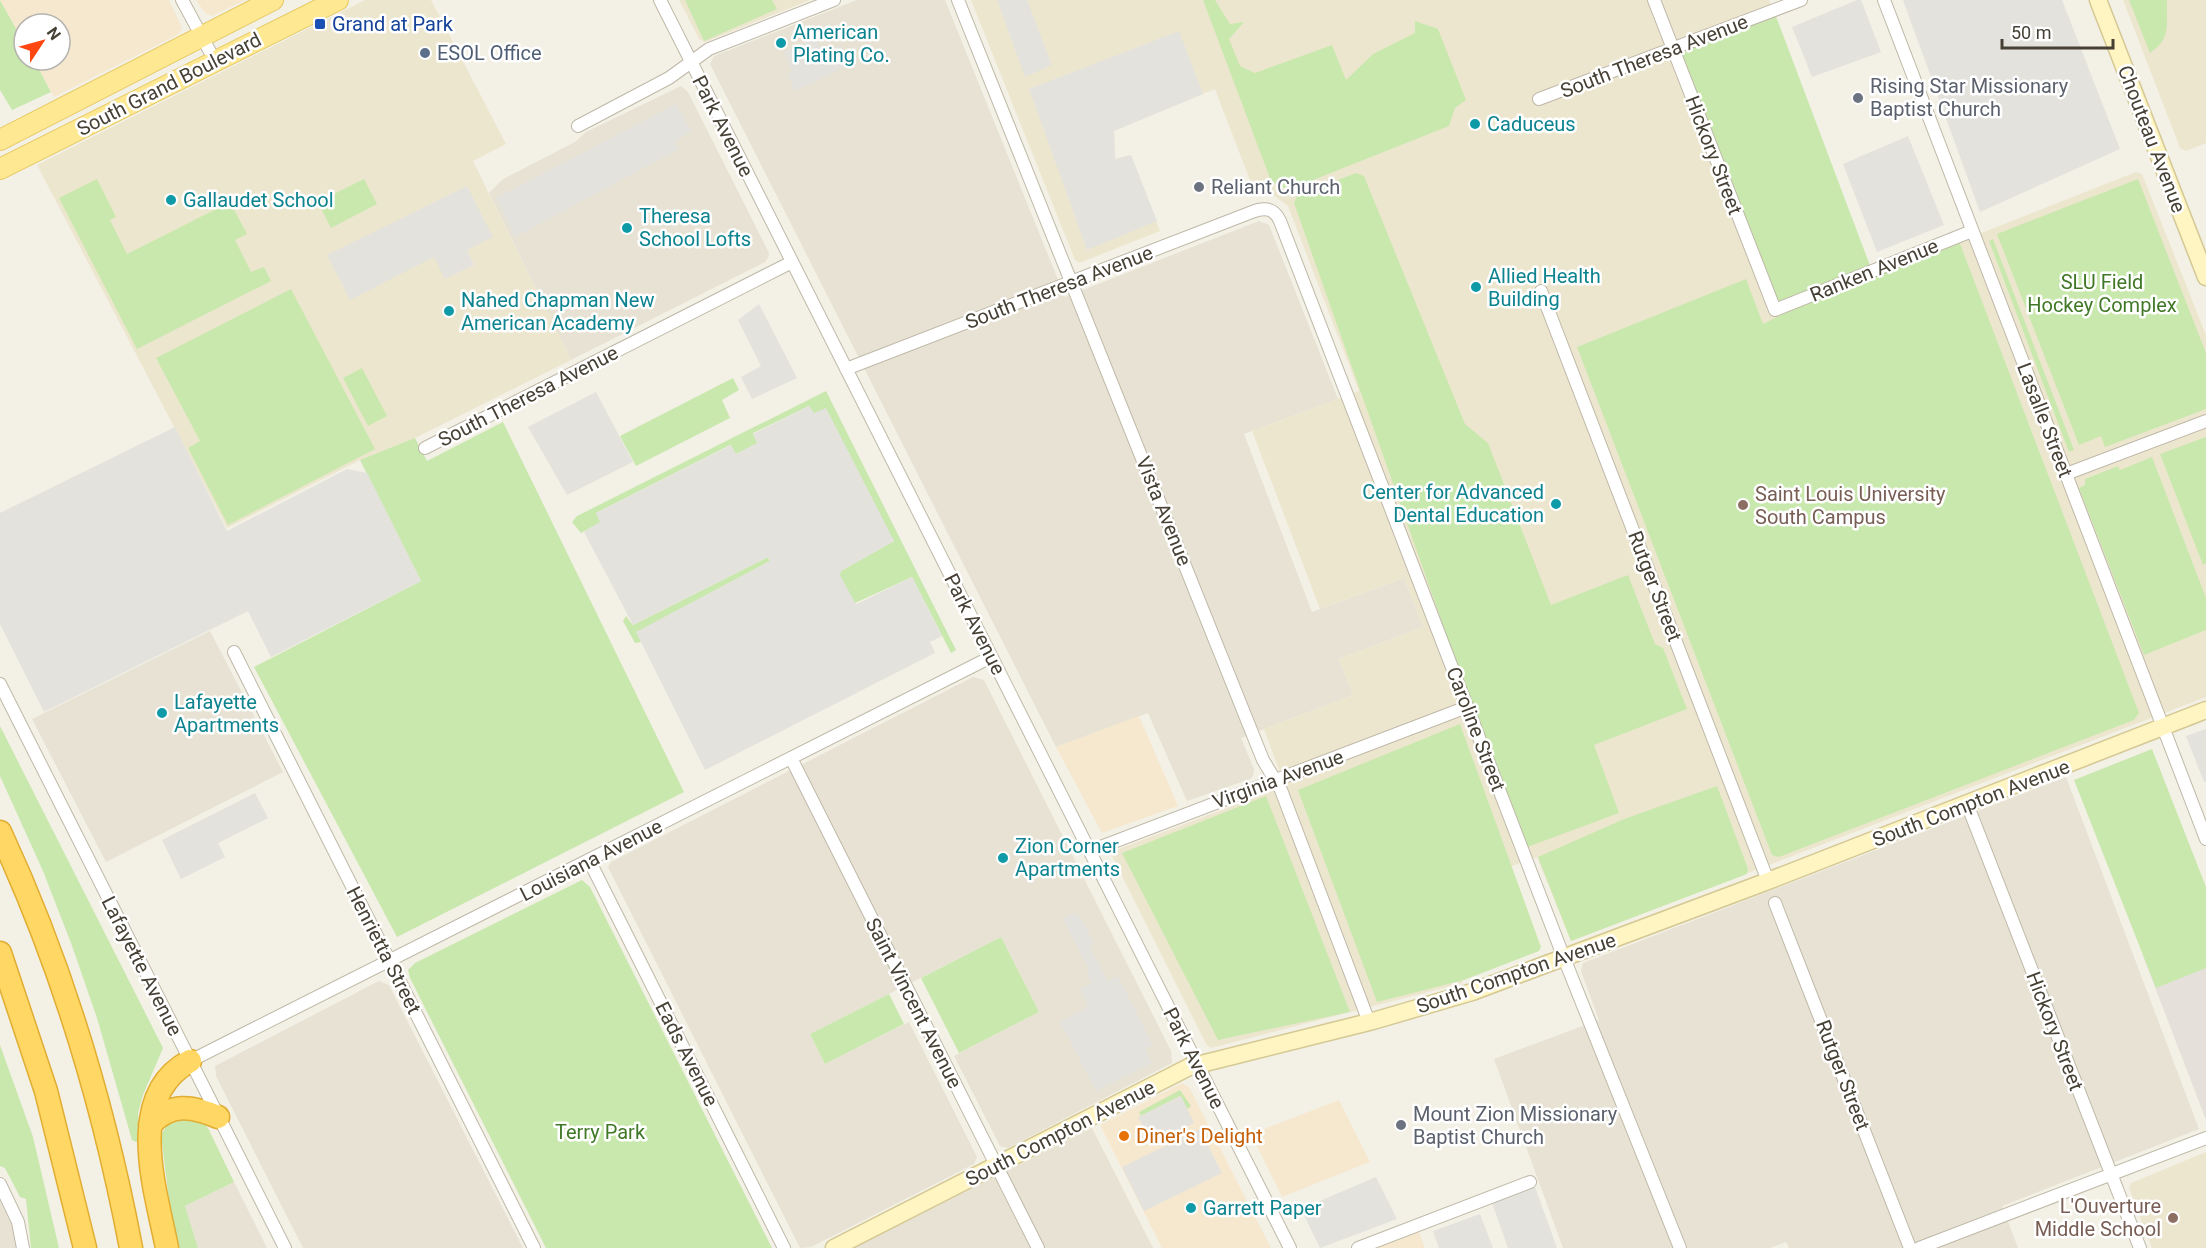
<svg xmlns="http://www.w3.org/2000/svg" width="2206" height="1248" font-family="Roboto,sans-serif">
	<rect width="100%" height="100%" fill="#f3f0e5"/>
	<path fill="#e7e2d3" d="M857 0H945L1065 297 1259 221 1269 225 1338 399 1244 434 1312 612 1404 578 1423 627 1339 659 1353 695 1241 738 1254 769 1253 776 1250 779 1187 801 1148 713 1056 747 710 64 714 56Z
		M681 86 688 92 769 253 768 258 765 262 571 360 489 193 503 179 575 142 586 132Z
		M210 631 283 772 106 862 32 719Z
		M973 677 984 680 1171 1051 1172 1063 1008 1148 1000 1146 954 1056 1039 1012 1001 937 810 1034 825 1064 909 1022 977 1157 974 1164 811 1247 800 1248 608 867 611 862Z
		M2066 777 2199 1129 2002 1206 2018 1248H1789L1786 1242 1770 1248H1563L1494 1059 1599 1020 1581 971 1583 963Z
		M379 981 389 985 523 1248H303L216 1076 215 1066Z
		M1092 1128 1153 1248H853Z
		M234 1182 267 1248H198L185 1206Z
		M0 1201 13 1228 17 1248H0Z"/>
	<path fill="#f6e8cf" d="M0 0H169L182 28 179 34 54 97 34 60H60V24H24V43Z
		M196 0H245L212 16 206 14Z
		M1139 716 1178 806 1102 833 1056 747Z
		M1182 1083 1189 1087 1271 1248H1162L1100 1125Z
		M1339 1100 1370 1162 1282 1197 1251 1134Z
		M1419 1232 1425 1248H1376Z"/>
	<path fill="#e5e1da" d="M2206 932V1120L2143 956Z"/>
	<path fill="#ede6cf" d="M365 0H431L506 144 473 161 571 360 415 438 360 460 227 528 37 165Z
		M679 0H810L705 42 699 39Z
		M971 0H1769L1872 276 2136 172 2142 174 2206 335V697L1571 941 1537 857 1431 896 1463 983 1211 1048 1206 1044 1111 854 1116 850 1285 786 1264 729 1353 695 1339 659 1423 627 1404 578 1320 609 1252 431 1359 391 1288 206 1271 193 1256 196 1215 89 1114 130 1115 159 1131 155 1160 231 1079 263 1075 260Z
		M2123 0H2206V143L2186 151 2180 148Z
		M2206 1152V1248H2152L2129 1188 2131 1183Z"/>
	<path fill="#c9e8ad" d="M0 0 24 43V60H34L51 92 12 110 0 90Z
		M685 0H772L777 9 704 41Z
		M1203 0H1215L1230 24 1244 22 1229 39 1240 66 1255 73 1332 45 1346 80 1373 54 1415 33V21L1438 29 1466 100 1455 108 1449 126 1288 190 1271 181Z
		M2129 0H2167C2166 25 2172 38 2150 53Z
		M1774 11 1872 271 1775 310 1672 48Z
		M1356 173 1364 176 1465 424 1488 443 1551 605 1628 575 1655 644 1663 648 1687 709 1594 745 1619 813 1522 849 1294 203 1297 196Z
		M97 179 116 217 110 220 127 254 230 202 247 234 235 240 251 272 264 267 271 281 137 349 59 198Z
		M364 179 377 204 331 228 318 202Z
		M2138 179 2206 353V409L2105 447 2101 436 2079 445 1997 234Z
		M1993 239 2074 450 2069 452 1989 241Z
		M1959 241 2139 713 2134 720 1779 857 1772 855 1577 347 1746 279 1763 324 1809 301Z
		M291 289 375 449 228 525 188 448 200 441 156 358Z
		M362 368 387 416 368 426 343 378Z
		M733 378 739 390 722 400 730 418 636 466 620 436Z
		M826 391 956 650 951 653 912 577 855 603 839 575 841 571 894 541 809 406 753 433 758 443 736 454 730 445 596 513 601 522 581 533 572 522 577 516Z
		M503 422 684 792 397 937 254 667 421 581 360 460 415 438 427 461Z
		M2206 437V563L2203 565 2160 454Z
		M2152 457 2206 598V630L2144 655 2079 488 2085 485V479L2118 466 2120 470Z
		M768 557 770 561 637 632 641 642 635 643 623 621 626 616 633 625Z
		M1460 724 1541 947 1539 951 1464 980 1377 1002 1298 790Z
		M0 726 163 1048 143 1095 138 1113 139 1141 136 1142 132 1140 97 1018 71 943 43 871 0 776Z
		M2152 749 2206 887V968L2156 988 2074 780Z
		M1717 786 1748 869 1747 874 1571 941 1538 857 1624 819Z
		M1266 796 1350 1012 1218 1040 1122 853Z
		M582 880 590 887 772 1248H546L410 978 408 970 415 963Z
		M1001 937 1039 1012 959 1053 921 978Z
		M889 994 904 1024 825 1064 810 1034Z
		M0 1045 33 1137 59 1248H31L26 1199 20 1197 5 1168 0 1166Z
		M1180 1090 1191 1106 1187 1109 1180 1096 1141 1116 1139 1112Z
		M188 1118 204 1123 209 1130 234 1182 185 1206 198 1248H175L161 1135 167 1125Z"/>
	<path fill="#e4e2dd" d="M997 0H1027L1052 65 1025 77Z
		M1857 0H1861L1881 52 1812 77 1792 27Z
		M1903 0H2062L2120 149 1980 212Z
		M1179 31 1203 94 1114 131 1115 159 1131 155 1157 221 1087 250 1029 89Z
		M816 38 823 54 841 45 849 65 795 91 788 75 792 72 784 52Z
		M676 104 691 131 675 142 679 149 515 237 496 198Z
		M1908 136 1944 225 1877 252 1843 164Z
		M467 186 493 237 467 250 474 265 445 279 434 257 350 300 327 255Z
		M759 304 797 378 752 399 741 377 761 366 738 320Z
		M596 392 633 462 567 495 528 427Z
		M809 406 814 413 826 408 894 541 841 571 840 575 855 603 857 604 912 577 942 636 930 642 935 653 705 770 636 632 770 561 768 557 633 625 584 532 600 522 596 513 731 445 736 454 757 443 753 434Z
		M175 427 227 531 347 469 367 473 421 581 271 657 248 611 44 712 0 624V513Z
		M2206 729V782H2204L2186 736Z
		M255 793 268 818 218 843 225 857 181 879 162 840Z
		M1074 913 1082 919 1093 942 1091 950 1108 981 1118 976 1153 1045 1145 1049 1152 1063 1096 1091 1060 1022 1088 1007 1080 989 1091 983 1087 974 1089 970 1063 919Z
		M1181 1096 1194 1123 1151 1144 1138 1117Z
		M1200 1129 1222 1173 1144 1211 1122 1167Z
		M1376 1177 1397 1219 1320 1248 1301 1209Z
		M1535 1187 1557 1248H1508L1492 1203Z
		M1480 1214 1493 1248H1439L1433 1231Z"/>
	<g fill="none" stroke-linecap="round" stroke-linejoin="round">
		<defs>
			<path id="street" d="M182 0 215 61
				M660 0 1290 1248
				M958 0 1263 760 1281 790 1369 1022
				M1654 0 1775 310 1972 231
				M1884 0 2206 839
				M1539 99 1801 0
				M578 126 669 78 709 49 834 0
				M1541 291 1768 881
				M846 369 1252 212C1265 207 1274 208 1280 221L1564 958 1680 1248
				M425 448 792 262
				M2066 474 2206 421
				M234 652 534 1248
				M0 684 285 1248
				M791 758 1038 1248
				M1971 814 2140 1248
				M1090 851 1467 707
				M589 860 784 1248
				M1775 903 1910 1248
				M190 1061 991 657
				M0 1184 18 1222 23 1248
				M1358 1248 1530 1182
				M1919 1248 2206 1138"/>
			<path id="secondary" d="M2098 0 2206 277
				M834 1248 1189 1067 1373 1021 1472 992 1768 881 2206 710"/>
			<path id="primary" d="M0 140 273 0
				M0 169 338 0"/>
			<path id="highway" d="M0 832C61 963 104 1106 131 1248
				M0 953 46 1091 85 1248
				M150 1125C170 1102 193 1106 218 1117
				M167 1248C156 1191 124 1096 190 1061"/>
		</defs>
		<use href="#street" stroke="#bfb8a8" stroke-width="14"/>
		<use href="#secondary" stroke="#d4c894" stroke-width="19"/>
		<use href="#primary" stroke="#e6c860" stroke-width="22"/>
		<use href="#highway" stroke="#e1ad32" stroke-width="25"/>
		<use href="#street" stroke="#fff" stroke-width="12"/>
		<use href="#secondary" stroke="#fff5c3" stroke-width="16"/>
		<use href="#primary" stroke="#ffe892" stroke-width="20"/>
		<use href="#highway" stroke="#ffd764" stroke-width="22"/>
	</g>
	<rect fill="#1a4fb4" stroke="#fff" stroke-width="2" x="314" y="18" width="12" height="12" rx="3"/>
	<g fill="#0f9aa8" stroke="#fff" stroke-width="2">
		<circle cx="781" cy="43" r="6"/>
		<circle cx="1475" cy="124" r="6"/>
		<circle cx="171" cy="200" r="6"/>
		<circle cx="627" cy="228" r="6"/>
		<circle cx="1476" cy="287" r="6"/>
		<circle cx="449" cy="311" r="6"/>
		<circle cx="1556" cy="504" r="6"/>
		<circle cx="162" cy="713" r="6"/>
		<circle cx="1003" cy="858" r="6"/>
		<circle cx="1191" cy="1208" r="6"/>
	</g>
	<circle fill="#5c6f8a" stroke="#fff" stroke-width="2" cx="425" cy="53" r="6"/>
	<g fill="#6b7280" stroke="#fff" stroke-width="2">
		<circle cx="1858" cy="98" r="6"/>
		<circle cx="1199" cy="187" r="6"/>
		<circle cx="1401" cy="1125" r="6"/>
	</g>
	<g fill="#8d6e63" stroke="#fff" stroke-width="2">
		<circle cx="1743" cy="505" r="6"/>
		<circle cx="2173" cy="1218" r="6"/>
	</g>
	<circle fill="#e8710a" stroke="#fff" stroke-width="2" cx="1124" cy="1136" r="6"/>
	<g text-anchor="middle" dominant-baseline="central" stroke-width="5" stroke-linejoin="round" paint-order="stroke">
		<g font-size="20" fill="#164399" stroke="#fff" text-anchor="start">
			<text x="332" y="24">Grand at Park</text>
		</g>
		<g font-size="20" fill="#0d838f" stroke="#fff" text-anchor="start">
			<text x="793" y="32">American<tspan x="793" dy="23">Plating Co.</tspan></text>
			<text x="1487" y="124">Caduceus</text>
			<text x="183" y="200">Gallaudet School</text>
			<text x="639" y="216">Theresa<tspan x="639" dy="23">School Lofts</tspan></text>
			<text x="1488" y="276">Allied Health<tspan x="1488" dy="23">Building</tspan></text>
			<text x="461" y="300">Nahed Chapman New<tspan x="461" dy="23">American Academy</tspan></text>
			<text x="1544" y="492" text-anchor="end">Center for Advanced<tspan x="1544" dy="23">Dental Education</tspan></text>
			<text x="174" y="702">Lafayette<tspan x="174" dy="23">Apartments</tspan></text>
			<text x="1015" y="846">Zion Corner<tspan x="1015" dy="23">Apartments</tspan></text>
			<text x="1203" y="1208">Garrett Paper</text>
		</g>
		<g font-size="20" fill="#4e5e75" stroke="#fff" text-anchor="start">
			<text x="437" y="53">ESOL Office</text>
		</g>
		<g font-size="20" fill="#464035" stroke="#fff">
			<text transform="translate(1654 56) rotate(-21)">South Theresa Avenue</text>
			<text transform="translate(169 84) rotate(-27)">South Grand Boulevard</text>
			<text transform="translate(723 126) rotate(63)">Park Avenue</text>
			<text transform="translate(2152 139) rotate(69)">Chouteau Avenue</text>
			<text transform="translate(1714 155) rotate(69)">Hickory Street</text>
			<text transform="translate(1874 270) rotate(-22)">Ranken Avenue</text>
			<text transform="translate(1059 287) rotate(-21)">South Theresa Avenue</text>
			<text transform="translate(528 396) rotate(-27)">South Theresa Avenue</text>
			<text transform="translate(2045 420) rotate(69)">Lasalle Street</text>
			<text transform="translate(1164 511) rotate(68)">Vista Avenue</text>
			<text transform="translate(1655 586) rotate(69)">Rutger Street</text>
			<text transform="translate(975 624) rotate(63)">Park Avenue</text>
			<text transform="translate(1476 729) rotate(69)">Caroline Street</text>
			<text transform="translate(1278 779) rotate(-20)">Virginia Avenue</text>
			<text transform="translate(1971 803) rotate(-21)">South Compton Avenue</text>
			<text transform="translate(591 860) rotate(-27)">Louisiana Avenue</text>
			<text transform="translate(384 950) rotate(63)">Henrietta Street</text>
			<text transform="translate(142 966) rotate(63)">Lafayette Avenue</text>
			<text transform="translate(1516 973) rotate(-19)">South Compton Avenue</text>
			<text transform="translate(914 1003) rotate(63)">Saint Vincent Avenue</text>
			<text transform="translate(2055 1031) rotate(69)">Hickory Street</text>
			<text transform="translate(687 1054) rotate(63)">Eads Avenue</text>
			<text transform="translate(1194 1058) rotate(63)">Park Avenue</text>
			<text transform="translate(1843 1075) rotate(69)">Rutger Street</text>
			<text transform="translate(1060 1133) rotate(-27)">South Compton Avenue</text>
		</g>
		<g font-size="20" fill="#5b616d" stroke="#fff" text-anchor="start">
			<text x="1870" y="86">Rising Star Missionary<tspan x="1870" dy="23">Baptist Church</tspan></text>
			<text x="1211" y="187">Reliant Church</text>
			<text x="1413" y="1114">Mount Zion Missionary<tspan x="1413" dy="23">Baptist Church</tspan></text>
		</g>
		<g font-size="20" fill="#407827" stroke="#fff">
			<text x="2102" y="282">SLU Field<tspan x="2102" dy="23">Hockey Complex</tspan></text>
			<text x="600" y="1132">Terry Park</text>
		</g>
		<g font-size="20" fill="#785e54" stroke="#fff" text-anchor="start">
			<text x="1755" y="494">Saint Louis University<tspan x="1755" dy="23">South Campus</tspan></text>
			<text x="2161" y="1206" text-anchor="end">L'Ouverture<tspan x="2161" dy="23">Middle School</tspan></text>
		</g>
		<g font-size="20" fill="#c56008" stroke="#fff" text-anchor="start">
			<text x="1136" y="1136">Diner's Delight</text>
		</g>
	</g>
	<g transform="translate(42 42) rotate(54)"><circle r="28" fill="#ffffff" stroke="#b5b3ae" stroke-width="1.5"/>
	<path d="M0-4.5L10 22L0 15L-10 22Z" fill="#fe4611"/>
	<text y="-9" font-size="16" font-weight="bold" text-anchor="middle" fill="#464035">N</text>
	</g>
	<path d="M2002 39v9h111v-9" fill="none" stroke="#464035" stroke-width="3"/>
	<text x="2011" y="39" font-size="18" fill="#464035" stroke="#ffffff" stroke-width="4.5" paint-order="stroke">50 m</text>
</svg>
